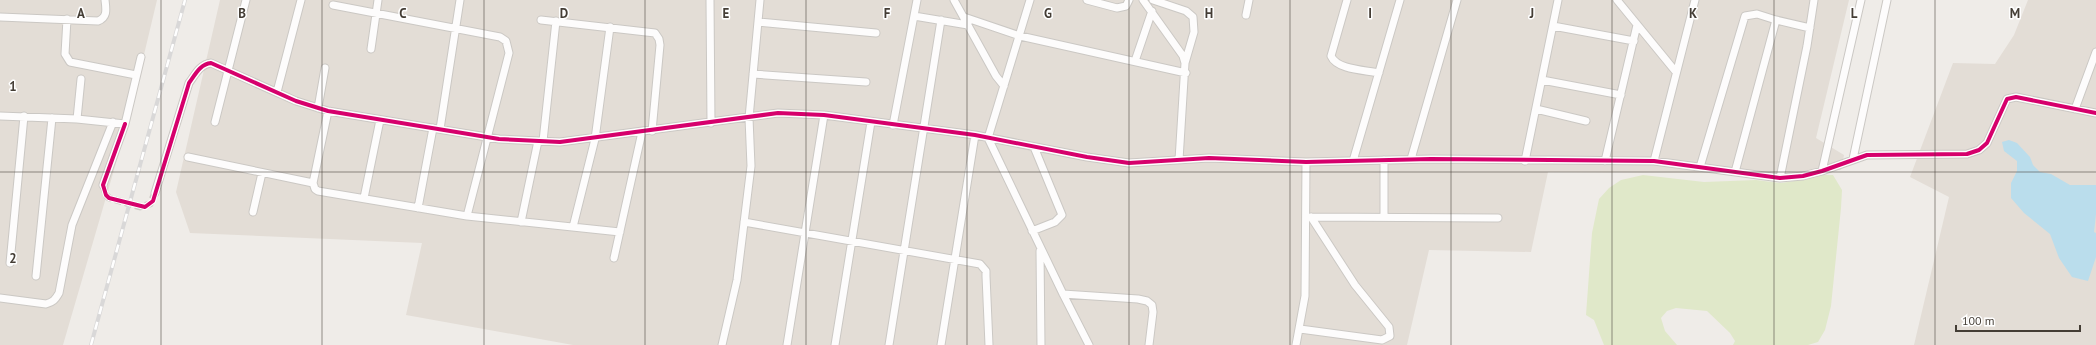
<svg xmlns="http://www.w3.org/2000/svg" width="2096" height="345" font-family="'PT Sans',sans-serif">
	<rect width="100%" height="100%" fill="#efece8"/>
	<path fill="#e3ddd6" d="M0 0H157L128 122 63 345H0Z
		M220 0H1849L1816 138 1844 155 1841 170 1762 173 1548 172 1531 252 1429 250 1407 345H573L406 315 422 243 190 233 176 192Z
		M2028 0H2096V345H1914L1949 197 1910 177 1953 63 1995 64 2014 35Z"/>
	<path fill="#e0e8c9" d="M1643 175 1704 182 1756 180 1781 183 1808 179 1818 175H1833L1842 190 1841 208 1831 306 1825 330 1818 342 1808 345H1733L1735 341 1730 333 1707 311 1676 308 1667 311 1661 318 1665 331 1677 345H1604L1594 320 1586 315 1592 233 1599 199 1609 188 1621 180Z"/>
	<path fill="#baddec" d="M2009 140 2017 143 2030 157 2033 165 2040 172 2051 174 2070 185H2096V214L2094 232 2096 233V257L2088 281 2072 277 2059 258 2050 234 2024 213 2011 198V183L2017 171V161L2004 151 2002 142Z"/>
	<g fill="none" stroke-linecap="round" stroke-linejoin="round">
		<path stroke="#cdc9c4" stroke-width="7" stroke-dasharray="7 3.5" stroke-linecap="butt" d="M103 185 106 195 109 198 140 207 150 204 155 193"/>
		<defs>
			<path id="street" d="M710 0 711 123
				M954 0 996 76 1004 86
				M1030 0 988 138 1063 294 1089 345
				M1087 0 1117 8 1126 6 1129 0
				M1143 0 1183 56 1185 63 1179 160
				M1153 0 1186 11 1193 17 1194 32 1185 63
				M1347 0 1331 56C1337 70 1366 70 1379 73
				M1617 0 1676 72
				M333 5 500 37 506 41 509 53 467 216
				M1246 15 1249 0
				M914 16 968 25
				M0 17 98 21C108 17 106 9 105 0
				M964 17 1020 36 1186 73
				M67 19 65 54 70 62 136 75
				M541 20 655 33 659 39 660 45 652 131
				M758 22 876 33
				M1553 26 1634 41
				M371 49 378 0
				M1135 61 1152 11
				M753 74 866 82
				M1542 80 1621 95
				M277 92 301 0
				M318 108 325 68
				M1536 109 1586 121
				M2075 109 2096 52
				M0 116 77 119 125 124 141 57
				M77 119 81 79
				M215 122 246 0
				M893 125 917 0
				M440 129 460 0
				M543 141 556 21
				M188 157 313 183 328 111
				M1411 159 1457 0
				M1853 159 1887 0
				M1384 160V217
				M1353 161 1400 0
				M1525 161 1558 0
				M1605 161 1637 25
				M1654 161 1695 0
				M1700 167 1745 16 1757 14 1776 20 1810 28
				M1822 171 1861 0
				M1735 172 1776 20
				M1780 178 1807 46 1814 0
				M313 183 315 189 318 191 467 216 620 232
				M103 185 125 124
				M155 193 189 83C195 75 200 64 211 63L296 101 328 111 499 139 560 142 778 113 824 115 975 135 1087 157 1129 163 1209 158 1306 162 1431 159 1654 161 1780 178 1803 176 1822 171 1867 155 1967 154 1979 150 1987 143 2007 99 2016 97 2096 113
				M364 198 380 120
				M418 208 433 128
				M253 212 262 173
				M1306 217 1498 218
				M521 222 538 141
				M744 222 980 264 986 271V276L989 345
				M573 227 595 139 610 27
				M1032 231 1055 222 1062 215 1034 147
				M1040 251 1041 345
				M614 258 642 132
				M10 263 24 116
				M36 276 52 118
				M1063 294 1138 299 1147 301 1152 305 1153 312 1149 345
				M0 298 46 304C53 302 55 300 59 293L72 225 113 122
				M1300 329 1382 340 1390 336 1389 327 1355 285 1311 217
				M722 345 737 280 751 166 749 118 760 0
				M787 345 824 115
				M835 345 871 122
				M889 345 941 20
				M941 345 975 135
				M1296 345 1305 296 1306 162"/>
		</defs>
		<use href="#street" stroke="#cbc8c4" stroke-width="9"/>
		<use href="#street" stroke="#fdfcfc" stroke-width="7"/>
		<defs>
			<path id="rail" d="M91 345 185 0"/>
		</defs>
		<use href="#rail" stroke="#d9d8d8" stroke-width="4"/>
		<use href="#rail" stroke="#fff" stroke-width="2.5" stroke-dasharray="8" stroke-linecap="butt"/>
		<defs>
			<path id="cycleway" d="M125 124 103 185 106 195 109 198 145 207 153 201 189 83C195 75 200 64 211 63L296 101 328 111 499 139 560 142 778 113 824 115 975 135 1087 157 1129 163 1209 158 1306 162 1431 159 1654 161 1780 178 1803 176 1822 171 1867 155 1967 154 1979 150 1987 143 2007 99 2016 97 2096 113"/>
		</defs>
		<use href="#cycleway" stroke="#fff" stroke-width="6"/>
		<use href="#cycleway" stroke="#d6006c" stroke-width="4"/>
	</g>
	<path fill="none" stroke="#443d35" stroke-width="1" stroke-opacity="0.55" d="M161 0V345M322 0V345M484 0V345M645 0V345M806 0V345M967 0V345M1129 0V345M1290 0V345M1451 0V345M1612 0V345M1774 0V345M1935 0V345M0 172H2096"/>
	<g font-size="13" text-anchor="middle" font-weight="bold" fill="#443d35" stroke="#fff" stroke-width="3" stroke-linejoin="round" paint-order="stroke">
		<text x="81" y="18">A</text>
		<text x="242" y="18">B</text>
		<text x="403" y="18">C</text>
		<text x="564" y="18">D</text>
		<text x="726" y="18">E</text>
		<text x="887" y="18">F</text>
		<text x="1048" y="18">G</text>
		<text x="1209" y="18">H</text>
		<text x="1370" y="18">I</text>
		<text x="1532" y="18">J</text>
		<text x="1693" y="18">K</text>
		<text x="1854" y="18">L</text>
		<text x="2015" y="18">M</text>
		<text x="13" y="91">1</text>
		<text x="13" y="263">2</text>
	</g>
	<path d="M1956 325v6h124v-6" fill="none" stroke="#443d35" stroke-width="2"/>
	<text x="1962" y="325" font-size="12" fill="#443d35" stroke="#ffffff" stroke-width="3" paint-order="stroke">100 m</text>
</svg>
